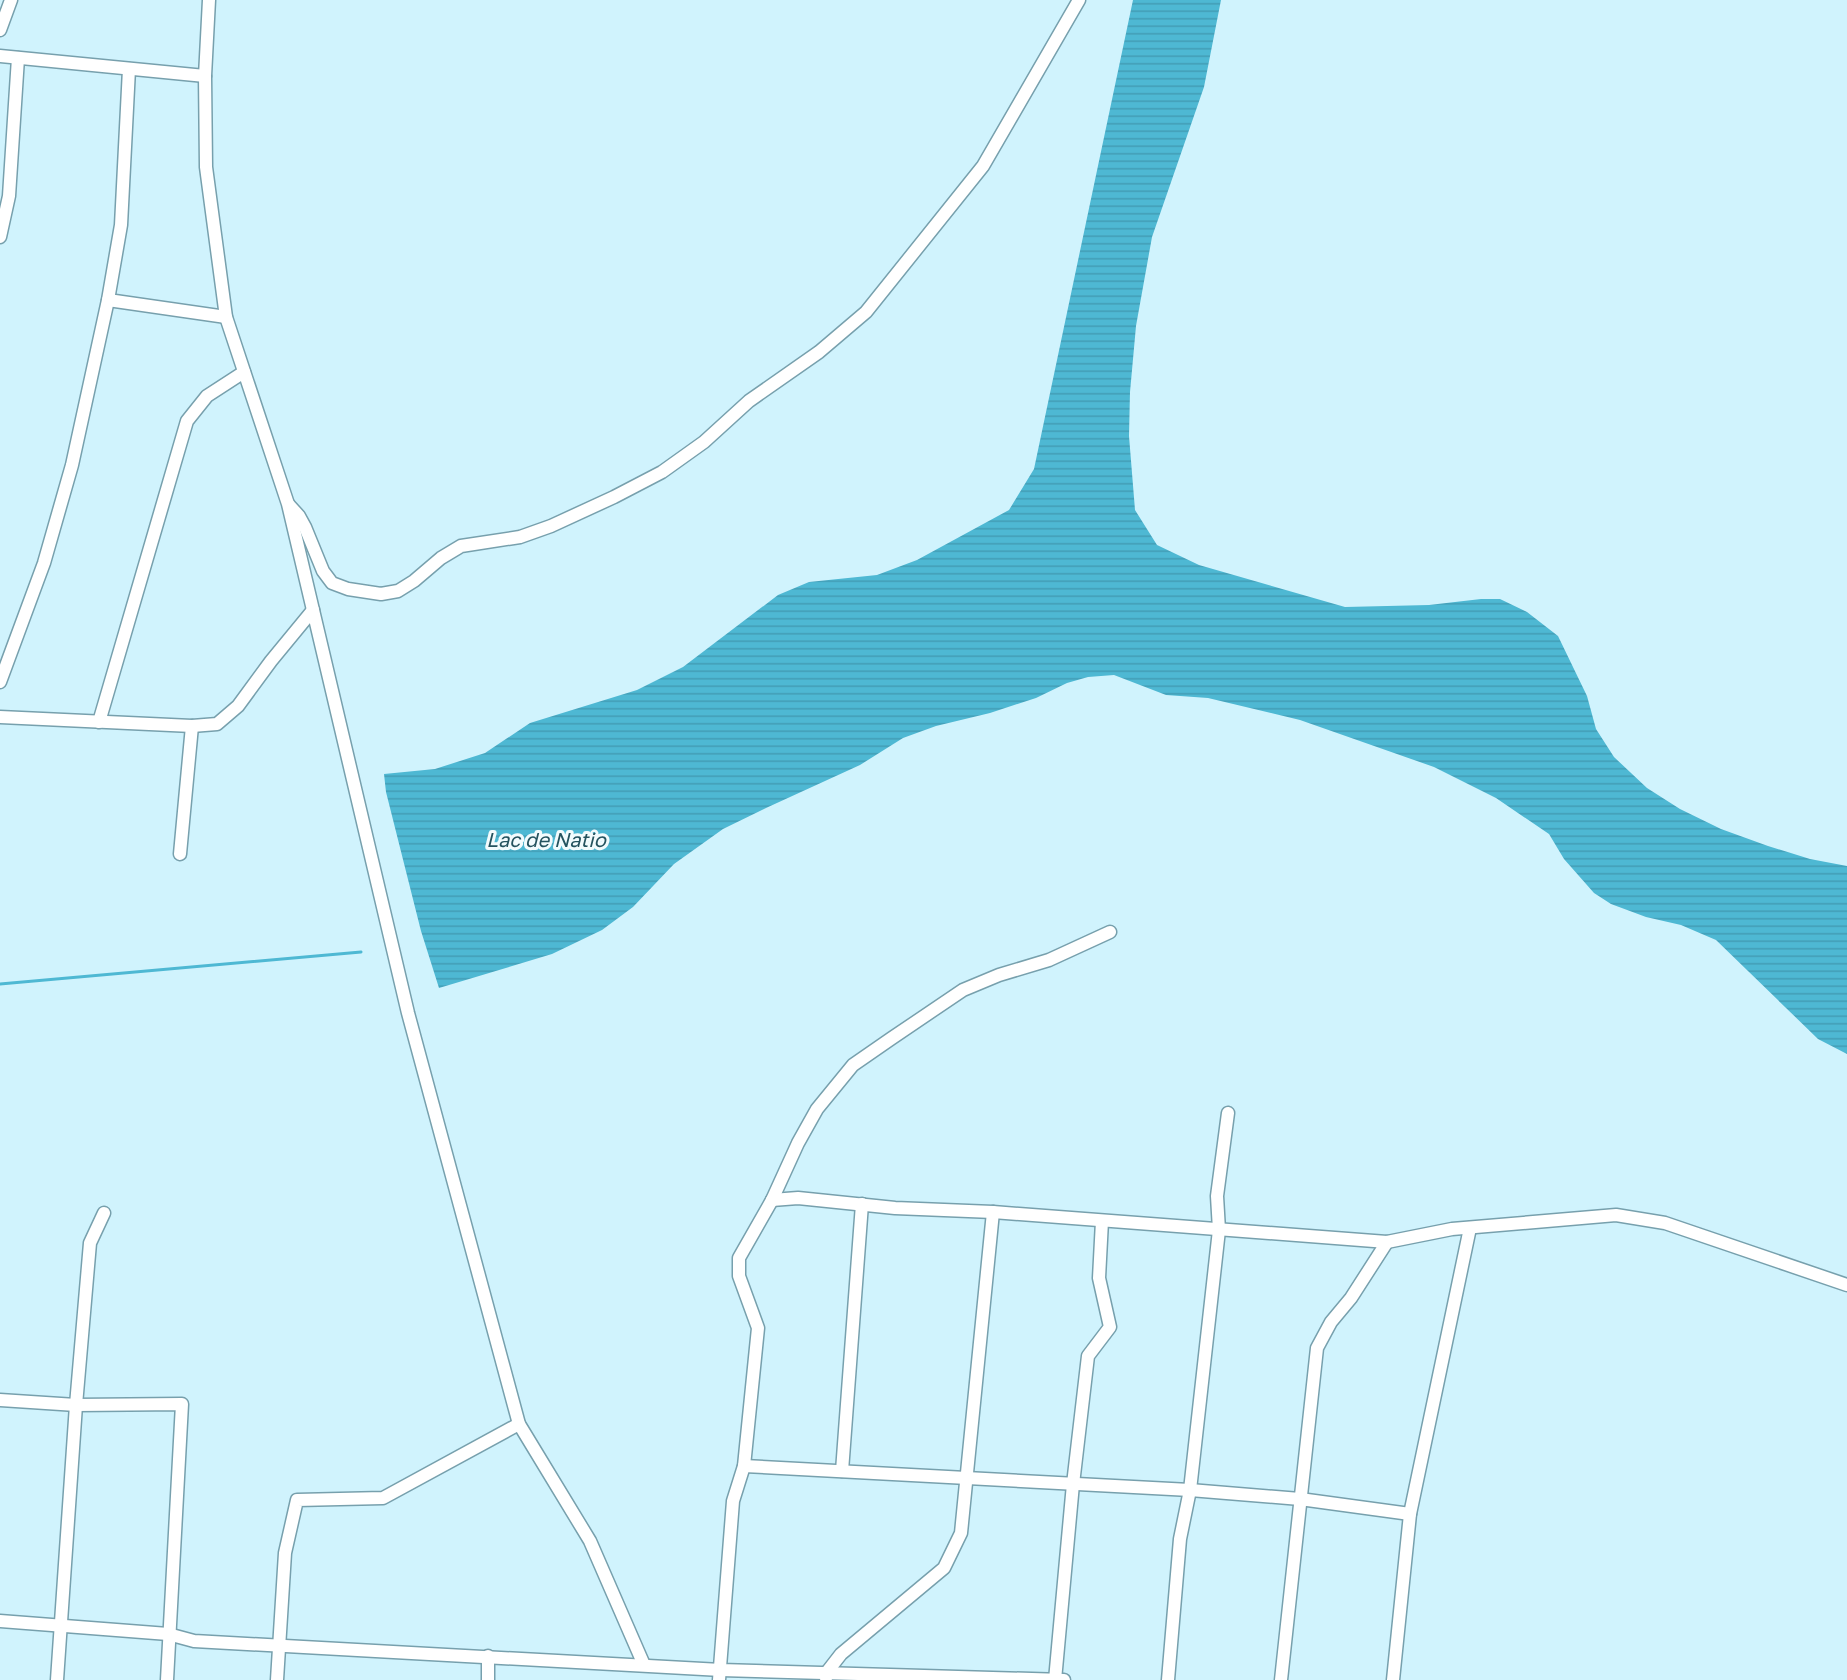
<svg xmlns="http://www.w3.org/2000/svg" width="1847" height="1680" font-family="'Golos Text',sans-serif">
	<style>
		.water { fill: url(#water-rules) }
		.lines { fill: none; stroke-linecap: round; stroke-linejoin: round }
		.stream { stroke: #4eb8d3; stroke-width: 3 }
		.minor-casing { stroke: #77a0ad; stroke-width: 15 }
		.minor { stroke: #fff; stroke-width: 12 }
		.labels { text-anchor: middle; stroke-width: 6; stroke-linejoin: round; paint-order: stroke }
		.water-label { font-size: 20px; font-style: italic; fill: #25535f; stroke: #f2fbfd }
	</style>
	<defs>
		<pattern id="water-rules" width="6" height="5" patternUnits="userSpaceOnUse" patternTransform="scale(1.5)"><rect width="6" height="5" fill="#4eb8d3"/><path d="M0 2.5h6" fill="none" stroke="#439db5"/></pattern>
	</defs>
	<rect width="100%" height="100%" fill="#d0f3fd"/>
	<!-- water -->
	<polygon class="water" points="1133,0 1221,0 1204,87 1152,237 1136,326 1130,392 1129,436 1135,510 1157,545 1199,565 1345,607 1429,605 1481,599 1500,599 1527,612 1558,636 1587,696 1596,729 1614,757 1647,788 1680,809 1721,829 1768,846 1810,859 1847,866 1847,1054 1818,1039 1716,940 1681,925 1646,917 1611,904 1594,893 1564,859 1549,834 1496,798 1434,767 1300,720 1208,698 1166,695 1114,675 1088,677 1067,683 1036,698 990,713 936,726 903,738 860,765 766,808 723,829 674,864 633,907 602,930 552,954 439,988 421,931 386,792 384,774 435,769 485,753 530,723 637,690 683,667 778,595 809,582 877,575 917,560 1009,510 1034,469"/>
	<g class="lines">
		<!-- stream -->
		<polyline class="stream" points="0,984 361,952"/>
		<defs>
			<g id="minor">
				<polyline points="209,0 205,76 206,167 226,317 288,504 408,1013 519,1424 590,1541 644,1665"/>
				<polyline points="0,30 11,0"/>
				<polyline points="0,56 205,76"/>
				<polyline points="0,237 9,196 18,58"/>
				<polyline points="108,300 226,317"/>
				<polyline points="289,505 299,516 305,527 323,571 332,583 348,589 381,594 398,591 414,581 441,558 461,546 520,537 551,526 614,497 662,472 704,442 749,401 819,352 866,312 983,166 1079,0"/>
				<polyline points="0,682 44,563 72,465 108,300 121,225 129,69"/>
				<polyline points="0,717 192,726 217,724 238,706 271,661 313,610"/>
				<polyline points="99,722 187,421 207,396 244,372"/>
				<polyline points="180,854 192,726"/>
				<polyline points="772,1200 798,1198 895,1208 993,1212 1387,1242 1452,1229 1616,1215 1665,1223 1847,1285"/>
				<polyline points="0,1400 76,1405 182,1404 167,1680"/>
				<polyline points="744,1466 1190,1490 1300,1499 1410,1514"/>
				<polyline points="842,1471 862,1204"/>
				<polyline points="0,1621 168,1634 194,1641 721,1670 1064,1680"/>
				<polyline points="488,1656 488,1680"/>
				<polyline points="826,1678 827,1672 841,1654 944,1568 961,1533 993,1212"/>
				<polyline points="57,1680 76,1405 90,1243 104,1213"/>
				<polyline points="277,1680 285,1553 297,1500 383,1498 519,1424"/>
				<polyline points="719,1680 733,1501 744,1466 758,1328 739,1276 739,1258 772,1200 798,1143 817,1109 853,1065 892,1038 963,990 999,975 1049,960 1110,932"/>
				<polyline points="1055,1680 1073,1484 1088,1356 1110,1327 1099,1278 1102,1221"/>
				<polyline points="1168,1680 1180,1539 1190,1490 1219,1230 1217,1196 1228,1113"/>
				<polyline points="1281,1680 1317,1348 1331,1322 1351,1298 1387,1242"/>
				<polyline points="1393,1680 1410,1514 1470,1228"/>
			</g>
		</defs>
		<!-- minor casing -->
		<use href="#minor" class="minor-casing"/>
		<!-- minor -->
		<use href="#minor" class="minor"/>
	</g>
	<g class="labels">
		<!-- water labels -->
		<g class="water-label">
			<text x="546" y="847">Lac de Natio</text>
		</g>
	</g>
</svg>
